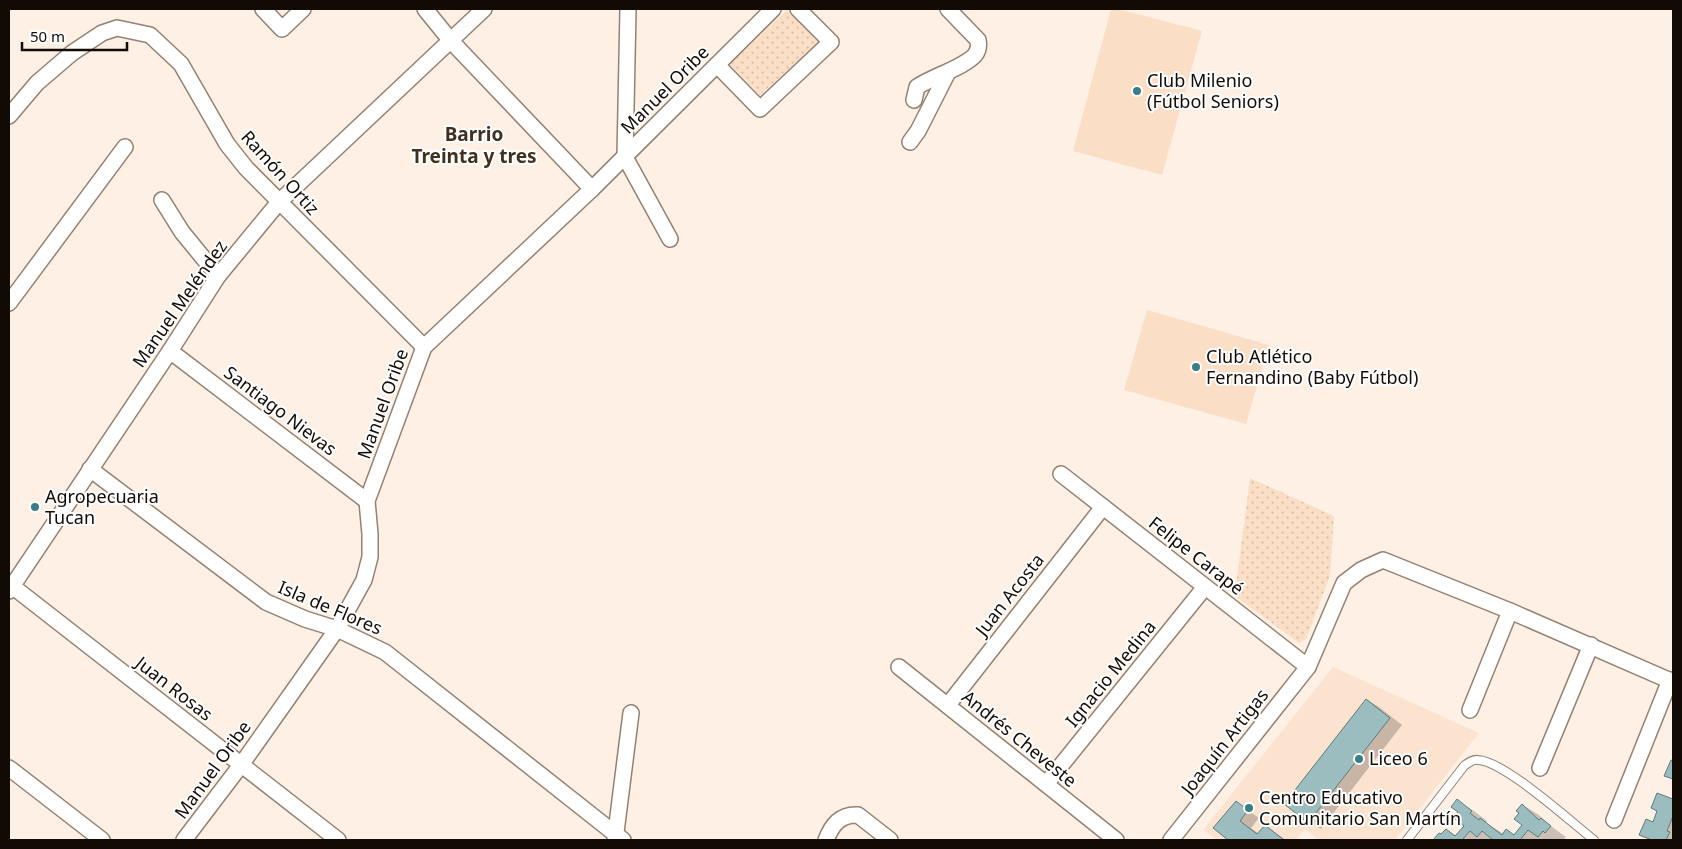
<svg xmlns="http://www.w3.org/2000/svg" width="1682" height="849" font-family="'Noto Sans',sans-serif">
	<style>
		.built { fill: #fbe3cf }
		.green { fill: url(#green-dots) }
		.pitch { fill: #fbdec6 }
		.shadow { fill: #0003 }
		.building { fill: #9cbdbf; stroke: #5c7b7d }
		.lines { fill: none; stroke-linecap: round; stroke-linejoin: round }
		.lane-casing { stroke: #968170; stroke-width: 10 }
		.street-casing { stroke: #968170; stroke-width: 18 }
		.lane { stroke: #fff; stroke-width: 8 }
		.street { stroke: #fff; stroke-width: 15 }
		.poi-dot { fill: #377f84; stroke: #fff; stroke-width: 2 }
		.labels { text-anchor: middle; stroke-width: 4; stroke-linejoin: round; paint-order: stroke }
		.poi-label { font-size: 18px; fill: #120a05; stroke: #fff; text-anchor: start }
		.street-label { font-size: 18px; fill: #120a05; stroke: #fff }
		.neighbourhood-label { font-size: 19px; font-weight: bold; fill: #412f20; stroke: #fff }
	</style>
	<defs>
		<pattern id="green-dots" width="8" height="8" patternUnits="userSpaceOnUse" patternTransform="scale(1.25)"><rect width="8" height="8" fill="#fbdec6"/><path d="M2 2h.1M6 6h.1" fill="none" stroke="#d6bda9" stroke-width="1.8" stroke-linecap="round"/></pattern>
	</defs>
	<rect width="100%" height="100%" fill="#fef0e4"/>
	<!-- built -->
	<polygon class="built" points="1333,667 1479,733 1395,840 1319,840 1305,829 1296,840 1217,840 1203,830"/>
	<!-- green -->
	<g class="green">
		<polygon points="787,10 819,42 760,95 730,65"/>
		<polygon points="1250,478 1334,516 1330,576 1306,639 1299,643 1239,599 1235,593"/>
	</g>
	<!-- pitch -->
	<g class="pitch">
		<polygon points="1111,9 1118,9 1202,31 1162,175 1073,151"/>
		<polygon points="1147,310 1269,345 1246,424 1124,390"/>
	</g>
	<!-- shadow -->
	<g class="shadow">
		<polygon points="1367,700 1379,707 1402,725 1321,829 1309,822"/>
		<polygon points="1658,794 1673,801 1673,840 1651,840 1641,834 1654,824 1659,812"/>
		<polygon points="1457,801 1474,811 1487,821 1486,823 1504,834 1507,831 1515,835 1523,825 1521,813 1523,805 1539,815 1548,824 1566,837 1563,840 1435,840 1446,830 1457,836 1465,826"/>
		<polygon points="1236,802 1259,818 1251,828 1259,834 1265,826 1286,840 1230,840 1215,828"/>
	</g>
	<!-- building -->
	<g class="building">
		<polygon points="1366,699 1390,718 1308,823 1284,804"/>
		<polygon points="1671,760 1673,761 1673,779 1664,776"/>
		<polygon points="1657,793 1673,799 1673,816 1667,831 1670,832 1666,840 1652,840 1639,835 1646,819 1653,822 1657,811 1651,808"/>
		<polygon points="1457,799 1472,811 1470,813 1479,820 1480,818 1502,835 1506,829 1514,835 1522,825 1514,819 1519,813 1516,811 1522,804 1539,820 1541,818 1551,826 1545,833 1543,831 1538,837 1528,830 1520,840 1493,840 1482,831 1477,837 1470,831 1462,840 1433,840 1439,833 1441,834 1446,829 1455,836 1464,826 1454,818 1458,812 1451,807"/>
		<polygon points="1236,801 1248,810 1240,821 1257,834 1265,825 1284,840 1228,840 1213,828"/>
	</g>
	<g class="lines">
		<defs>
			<path id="lane" d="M1407,840l57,-74c4,-3 9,-7 14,-6 26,1 92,61 116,80"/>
			<g id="street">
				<polyline points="263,9 282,29 303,9"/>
				<polyline points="425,9 451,41 592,189"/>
				<polyline points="628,9 625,157 670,239"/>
				<polyline points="717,65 760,109 831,42 798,9"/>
				<path d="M914,100l3,-13c16,-11 46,-19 58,-32 4,-5 4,-10 3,-15l-30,-31"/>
				<polyline points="9,116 37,83 72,53 102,33 117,28 150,35 181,64 227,144 246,168 424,347"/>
				<polyline points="910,142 918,131 948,72"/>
				<polyline points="162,200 182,232 218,276"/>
				<polyline points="9,303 125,147"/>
				<polyline points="170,351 367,501"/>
				<polyline points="90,469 266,602 305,619 337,629 385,652 623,840"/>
				<polyline points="1061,474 1308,667"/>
				<polyline points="12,586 338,840"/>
				<polyline points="9,591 170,351 218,276 279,202 484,9"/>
				<polyline points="899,667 1116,840"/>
				<polyline points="948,705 1103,507"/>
				<polyline points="1470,710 1510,611"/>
				<polyline points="9,768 102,840"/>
				<polyline points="1540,768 1591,645"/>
				<polyline points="1046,784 1205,587"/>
				<polyline points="1614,820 1670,680"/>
				<polyline points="184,840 241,765 337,629 364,580 370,557 370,534 367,501 424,347 592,189 773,9"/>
				<polyline points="615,840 631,713"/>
				<path d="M826,840c6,-15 14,-26 32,-25l32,25"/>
				<polyline points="1171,840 1308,667 1344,583 1361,570 1383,560 1510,611 1673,682"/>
			</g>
		</defs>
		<!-- lane casing -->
		<use href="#lane" class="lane-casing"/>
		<!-- street casing -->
		<use href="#street" class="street-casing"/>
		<!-- lane -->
		<use href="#lane" class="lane"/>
		<!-- street -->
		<use href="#street" class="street"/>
	</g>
	<!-- markers -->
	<g class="poi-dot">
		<circle cx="1137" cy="91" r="5"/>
		<circle cx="1196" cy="367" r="5"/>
		<circle cx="35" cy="507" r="5"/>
		<circle cx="1359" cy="759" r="5"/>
		<circle cx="1249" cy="808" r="5"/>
	</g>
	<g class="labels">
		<!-- poi labels -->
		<g class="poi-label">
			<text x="1147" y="87">Club Milenio<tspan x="1147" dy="21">(Fútbol Seniors)</tspan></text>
			<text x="1206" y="363">Club Atlético<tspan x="1206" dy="21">Fernandino (Baby Fútbol)</tspan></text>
			<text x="45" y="503">Agropecuaria<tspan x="45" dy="21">Tucan</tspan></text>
			<text x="1369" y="765">Liceo 6</text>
			<text x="1259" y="804">Centro Educativo<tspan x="1259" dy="21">Comunitario San Martín</tspan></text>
		</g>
		<!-- street labels -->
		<g class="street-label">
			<text transform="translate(665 90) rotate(-45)" y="6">Manuel Oribe</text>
			<text transform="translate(280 173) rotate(48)" y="6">Ramón Ortiz</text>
			<text transform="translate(180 304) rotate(-55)" y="6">Manuel Meléndez</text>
			<text transform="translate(383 404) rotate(-70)" y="6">Manuel Oribe</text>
			<text transform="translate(280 411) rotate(37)" y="6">Santiago Nievas</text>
			<text transform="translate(1196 556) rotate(38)" y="6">Felipe Carapé</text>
			<text transform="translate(1010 595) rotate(-52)" y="6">Juan Acosta</text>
			<text transform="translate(330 608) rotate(23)" y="6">Isla de Flores</text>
			<text transform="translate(1111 674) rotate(-51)" y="6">Ignacio Medina</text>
			<text transform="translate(174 689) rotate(38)" y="6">Juan Rosas</text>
			<text transform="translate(1019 739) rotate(39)" y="6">Andrés Cheveste</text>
			<text transform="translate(1225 742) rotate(-52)" y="6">Joaquín Artigas</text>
			<text transform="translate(213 770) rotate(-54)" y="6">Manuel Oribe</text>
		</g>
		<!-- neighbourhood labels -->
		<g class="neighbourhood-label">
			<text x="474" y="141">Barrio<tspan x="474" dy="22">Treinta y tres</tspan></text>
		</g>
	</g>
	<!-- border -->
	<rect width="1682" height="849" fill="none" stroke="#120a05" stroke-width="20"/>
	<!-- scale -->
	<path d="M22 42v8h105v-8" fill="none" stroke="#120a05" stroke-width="2.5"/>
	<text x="30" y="42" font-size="15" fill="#120a05" stroke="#ffffff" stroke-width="4" paint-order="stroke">50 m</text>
</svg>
